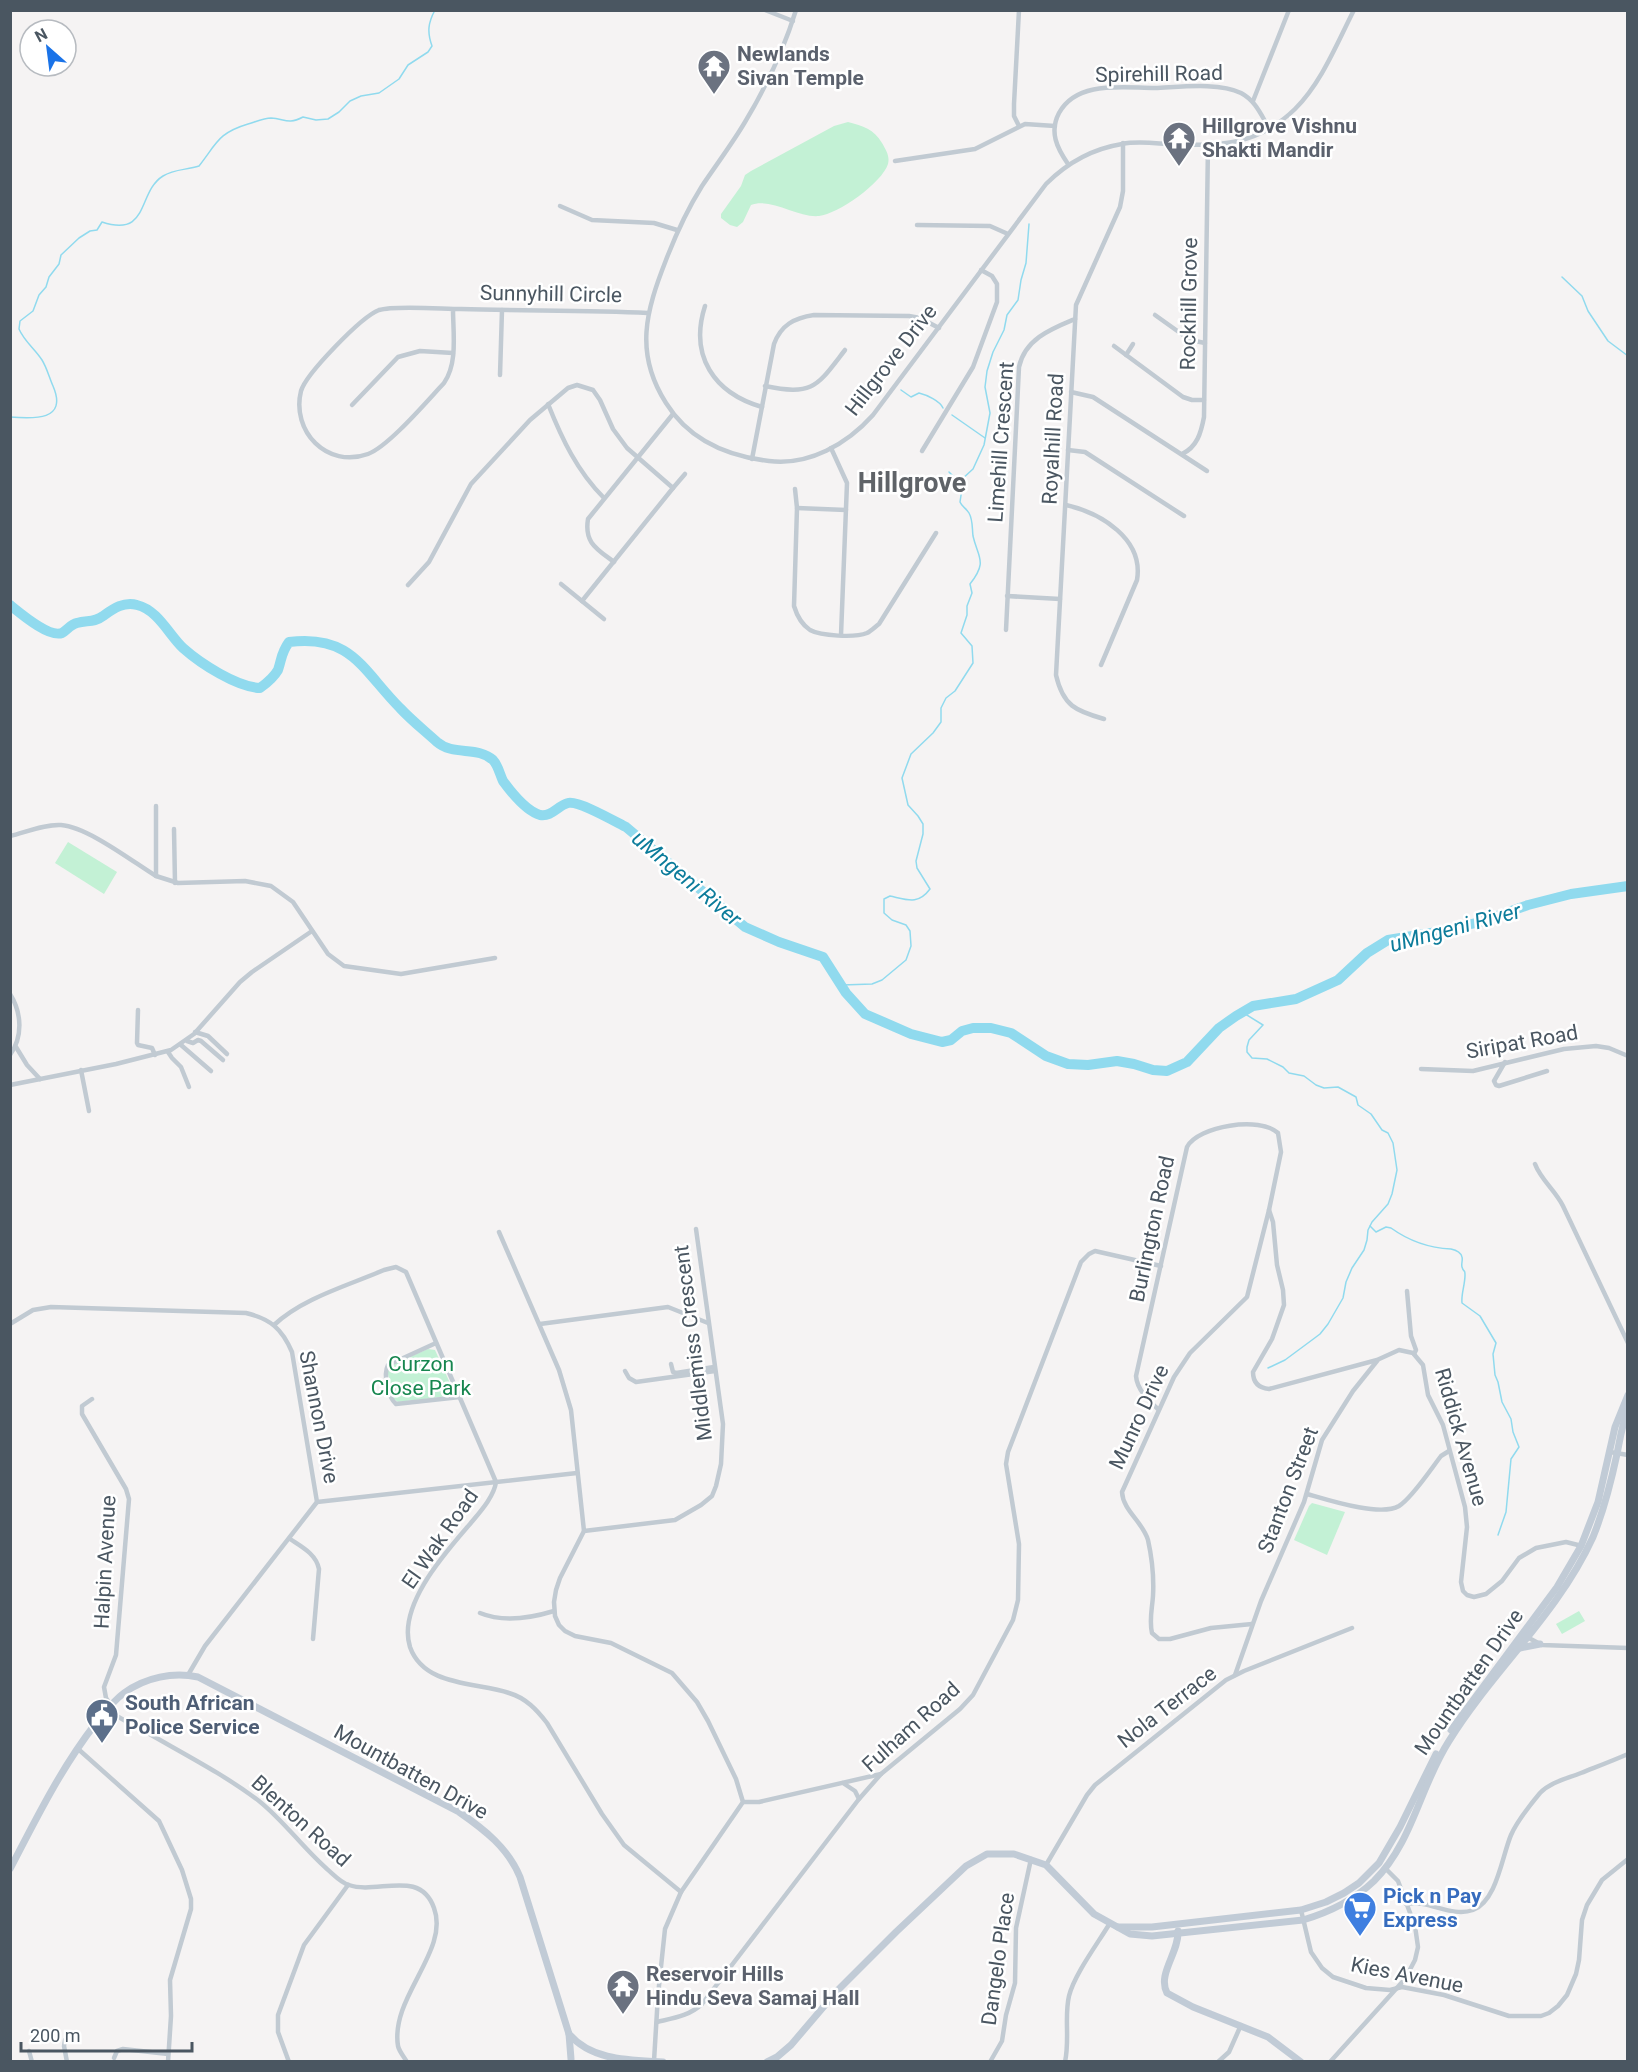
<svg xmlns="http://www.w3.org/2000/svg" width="1638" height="2072" font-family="Roboto,sans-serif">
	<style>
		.green { fill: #c3f1d5 }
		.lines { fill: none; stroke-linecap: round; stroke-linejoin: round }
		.stream { stroke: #90daee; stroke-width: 1.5 }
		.river { stroke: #90daee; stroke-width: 10 }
		.street { stroke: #c1cad2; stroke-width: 4.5 }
		.secondary { stroke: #c1cbd6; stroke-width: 7 }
		.labels { text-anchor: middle; stroke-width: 5; stroke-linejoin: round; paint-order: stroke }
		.worship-label { font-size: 21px; font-weight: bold; fill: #5b616d; stroke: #fff; text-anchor: start }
		.street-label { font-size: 21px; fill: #4a5661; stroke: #fff }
		.park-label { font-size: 21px; fill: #17864f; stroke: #fff }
		.service-label { font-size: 21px; font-weight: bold; fill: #4e5e75; stroke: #fff; text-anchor: start }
		.shop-label { font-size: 21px; font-weight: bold; fill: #366cbe; stroke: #fff; text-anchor: start }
		.water-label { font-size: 22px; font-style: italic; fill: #0c7c9b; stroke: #fff }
		.district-label { font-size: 27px; font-weight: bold; fill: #5f6368; stroke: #fff }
	</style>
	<rect width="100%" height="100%" fill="#f5f3f3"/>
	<!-- green -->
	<g class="green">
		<path d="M848,122c15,4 26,7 34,21 4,7 8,13 6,21 -6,19 -50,50 -69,52 -21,2 -49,-19 -68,-11l-8,17 -6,5 -7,-2 -9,-7v-4l20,-28 4,-11 6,-4 83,-45z"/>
		<polygon points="68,842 117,872 104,894 55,863"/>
		<polygon points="428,1349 435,1350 454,1392 449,1396 398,1402 394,1399 387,1370 391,1365"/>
		<polygon points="1312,1503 1345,1512 1327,1555 1294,1540 1309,1506"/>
		<polygon points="1579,1611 1585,1621 1562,1634 1556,1624"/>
	</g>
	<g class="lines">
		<!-- stream -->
		<g class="stream">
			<polyline points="1562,277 1582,296 1588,311 1608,341 1628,356"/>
			<path d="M901,390l10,7 8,-4c8,2 21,8 24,15"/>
			<polyline points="952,415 985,438"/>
			<path d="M10,417c24,2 58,4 43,-31 -4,-9 -6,-18 -11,-26 -7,-11 -18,-19 -23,-31l1,-8 13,-10 6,-16 7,-8 3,-10 10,-13 2,-9 18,-17 11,-7 7,-1 5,-8c48,16 35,-30 61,-46 11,-7 24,-6 36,-10 18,-23 19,-33 49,-42 7,-2 16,-6 23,-6 14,1 17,7 32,-1l13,3 12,-1 11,-7 11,-11 11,-5 18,-3 20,-14 9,-14 20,-13 4,-6c-5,-14 -4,-23 3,-36"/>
			<polyline points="949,472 955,478 961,479"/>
			<path d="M842,985l30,-1 10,-4 24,-20 5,-14 -1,-15 -4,-6 -14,-5 -8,-7v-14l6,-3c18,4 28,9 40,-7l-13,-21 -1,-7 7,-27v-10l-5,-8 -10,-11 -6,-27 9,-24 22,-21 8,-11v-14l5,-10 9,-7 18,-28 -1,-17 -11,-13 6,-18v-9l5,-13 -2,-9c18,-23 8,-26 3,-48 -1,-8 0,-16 -4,-23 -3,-5 -7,-6 -9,-11l3,-20 -2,-2 12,-11 11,-24 6,-32 -5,-26 2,-16 6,-19 11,-22 3,-15 11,-15 3,-20 5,-17 3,-39"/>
			<polyline points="1242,1012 1263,1025 1249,1040 1247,1047 1247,1052 1252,1058 1267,1059 1283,1067 1289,1073 1304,1076 1316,1085 1324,1088 1338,1087 1356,1097 1358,1105 1371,1114 1382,1130 1388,1133 1393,1143 1397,1170 1392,1194 1388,1204 1372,1222 1368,1230 1367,1240 1364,1250 1352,1268 1346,1282 1343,1298 1328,1324 1320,1334 1312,1340 1285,1360 1268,1368"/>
			<path d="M1370,1226l6,6 10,-5 5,1c18,13 39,20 60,21 5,1 10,4 11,8 1,3 -1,7 0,10 2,7 3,1 3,8 0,10 -4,19 -3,28l18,13 16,27 -3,11 2,21 3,7 4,20 9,17 2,13 6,15 -8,12 -5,53 -8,23"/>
		</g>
		<!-- river -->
		<path class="river" d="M10,605c10,8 39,33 52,28 5,-3 9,-9 15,-10 10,-3 17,0 26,-7 10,-7 21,-15 34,-11 21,5 32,30 46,43 18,16 54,39 77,40 7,-5 14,-11 18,-18 4,-12 3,-17 11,-28 63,-8 74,29 111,66 11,12 25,23 37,34 16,14 41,4 56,18 5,5 7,15 10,21 8,11 23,30 37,34 12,2 17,-9 28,-12 10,-3 48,19 58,24l119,100 34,15 44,15 23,36 19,21 46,20 31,8 9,-2 11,-9 11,-3h18l20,5 35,23 22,8 20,1 29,-4 17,3 19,6 14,1 20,-9 32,-34 17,-12 17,-10 43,-7 42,-19 29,-27 21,-13 49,-8 43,-10 48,-17 43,-11 57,-8"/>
		<!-- street -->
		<g class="street">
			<polyline points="765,10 793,21"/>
			<path d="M796,10c-12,39 -30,77 -51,112 -13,22 -29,43 -43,64 -15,24 -26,48 -36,74 -20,51 -32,93 0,143 23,37 60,53 103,58 40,5 78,-17 104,-46l173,-231c21,-21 45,-35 76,-40 15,-3 30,-1 45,0 51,2 89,3 128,-35 27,-27 42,-66 59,-99"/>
			<polyline points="1253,101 1289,10"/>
			<polyline points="1019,126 1014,116 1014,104 1019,10"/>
			<polyline points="895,161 975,149 1025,124 1055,126"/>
			<path d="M1068,164c-11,-16 -19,-32 -9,-51 18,-33 64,-25 96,-25 25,-1 64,-6 86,5 15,8 20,22 28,35"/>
			<polyline points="560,206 592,220 654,223 677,230"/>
			<polyline points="917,225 990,226 1008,234"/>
			<path d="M705,306c-16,50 9,87 57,101"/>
			<path d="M453,309c0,24 5,54 -9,74 -17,18 -55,63 -76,71 -41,15 -77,-23 -67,-63 5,-17 60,-74 78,-81 15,-5 64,-1 82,-1 62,2 124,1 187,4"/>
			<polyline points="1155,315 1190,340 1205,343"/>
			<polyline points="1114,346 1183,397 1192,400 1204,400"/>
			<polyline points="1126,355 1133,344"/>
			<polyline points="500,375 502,310"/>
			<path d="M765,386c49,10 52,0 80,-36"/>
			<polyline points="1071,392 1093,397 1207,471"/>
			<path d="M548,404c14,35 29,67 56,94"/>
			<polyline points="352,405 398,357 420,351 453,353"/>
			<polyline points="831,448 847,483 841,635"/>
			<polyline points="1068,450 1085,452 1184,516"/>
			<polyline points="922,451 973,367 997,302 997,284 992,276 981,270"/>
			<path d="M1182,454c15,-7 19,-21 22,-37l4,-272"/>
			<path d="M752,459l22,-115c7,-19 20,-26 40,-29l95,1 11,2 19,10"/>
			<polyline points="673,488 685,474"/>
			<path d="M795,489l2,19 -3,98c3,10 7,18 16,24 11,6 45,8 57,3 4,-2 8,-6 12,-9l57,-91"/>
			<path d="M1066,505c35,8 78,34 71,75l-36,85"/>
			<polyline points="797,508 846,510"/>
			<path d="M614,562c-17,-13 -30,-19 -26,-43l85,-105"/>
			<polyline points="561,584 604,619"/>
			<polyline points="408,585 429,562 471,484 530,420 568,388 577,385 593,390 600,400 613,429 627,448 673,488 582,601"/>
			<polyline points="1007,596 1060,599"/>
			<path d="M1006,630l13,-263c6,-28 32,-38 56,-48"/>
			<path d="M1104,719c-28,-8 -41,-13 -48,-44l20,-370 44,-98 3,-16v-48"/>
			<polyline points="174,829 175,883"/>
			<path d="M10,836c16,-4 35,-12 51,-11 27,2 72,37 95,51l22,7 67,-2 26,5 22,16 35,52 16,12 57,8 94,-16"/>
			<polyline points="156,876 156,806"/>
			<path d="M10,994c12,19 13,43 0,61"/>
			<polyline points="138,1010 137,1043 138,1045 152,1048 155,1055"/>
			<polyline points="195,1032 208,1036 227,1054"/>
			<polyline points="187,1041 193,1043 198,1040 201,1041 223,1060"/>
			<polyline points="181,1045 211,1071"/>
			<polyline points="16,1047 27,1065 40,1079"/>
			<polyline points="168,1052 172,1058 181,1067 189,1087"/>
			<polyline points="1505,1062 1494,1081 1496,1085 1499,1086 1547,1071"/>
			<polyline points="1421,1069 1473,1071 1564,1049 1596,1046 1609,1048 1628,1056"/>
			<polyline points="81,1070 89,1111"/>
			<polyline points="10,1085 116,1064 171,1050 194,1034 240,982 252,972 312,931"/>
			<path d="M1535,1164c6,16 20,26 28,42l65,137"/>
			<path d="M1269,1210l4,12 4,43 6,25 1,15 -12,34 -19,33c0,11 6,16 16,17l108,-29 22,-10 14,3 10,12 5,30 15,30 22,82 2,20 -6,55 2,9 4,4 7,2 12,-3 16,-13 17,-23 17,-10 30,-6 16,4"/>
			<polyline points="499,1232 559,1370 571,1410 584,1531 560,1578 556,1590 554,1602 555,1616 559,1625 565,1631 575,1636 611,1643 672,1673 697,1702 708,1721 736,1779 743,1802 681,1892 665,1929 658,1995 654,2061"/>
			<polyline points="1407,1291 1411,1336 1416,1350 1414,1354"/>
			<path d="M10,1324l23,-14 18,-3 195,6c25,6 36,16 46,39l25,150 -112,144 -17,29"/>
			<polyline points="540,1324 668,1307 708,1323"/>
			<path d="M274,1325c29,-27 73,-39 110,-55l12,-3 10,5 90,210c-2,15 -17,31 -26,42 -25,29 -73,82 -60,123 14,40 67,35 99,46 17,5 28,17 38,30l55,91 22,31 57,47"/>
			<path d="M436,1343l-48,22c-5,10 0,32 8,39l64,-7"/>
			<polyline points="671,1364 673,1372 676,1373 714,1367"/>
			<polyline points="625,1371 629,1378 636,1382 715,1371"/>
			<polyline points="92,1399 82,1406 82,1414 126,1489 129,1499 116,1655 104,1687 106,1698 111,1705"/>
			<path d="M1159,1410c-10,-9 -22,-20 -23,-34l51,-229c11,-21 73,-31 91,-14l3,19 -12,58 -22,87 -57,56 -16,24 -52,115c1,19 21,30 26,48 4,18 6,38 5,56 -1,14 -4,24 -1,37l7,6h11l41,-11 41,-4"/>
			<polyline points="1610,1452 1628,1455"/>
			<path d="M1307,1494c21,6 73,23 92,12 13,-8 32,-37 42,-50l8,-5"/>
			<polyline points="317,1502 577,1473"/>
			<polyline points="584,1531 675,1520 701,1505 712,1496 716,1486 721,1464 723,1424 696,1229"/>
			<path d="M290,1539c12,8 26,15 29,30l-6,70"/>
			<path d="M480,1613c24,10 51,5 74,-2"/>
			<polyline points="1527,1637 1542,1645 1628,1648"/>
			<polyline points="1235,1675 1261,1601 1304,1502 1322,1440 1353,1391 1377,1361"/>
			<path d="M107,1709c12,10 27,16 39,23 38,22 79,43 113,69 25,20 44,47 68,68 6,5 14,14 22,16 28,10 71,-17 85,23 16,43 -44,89 -36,138 1,5 6,11 9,16"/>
			<polyline points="77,1748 159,1821 182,1870 191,1899 191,1909 170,1980 171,2016 168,2062"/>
			<polyline points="843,1783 855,1791 859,1799"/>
			<polyline points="743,1802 759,1802 881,1774"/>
			<polyline points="1046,1865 1087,1795 1095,1785 1226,1680 1244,1671 1352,1628"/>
			<path d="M1406,1904c22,-5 45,14 67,6 24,-9 29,-54 38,-75 6,-14 19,-30 29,-42 11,-11 26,-14 41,-20 15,-6 31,-12 47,-19"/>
			<polyline points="1301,1910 1311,1952 1322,1968 1333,1977 1366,1988 1390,1990 1402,1987 1444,1995 1509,2016 1541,2016 1549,2013 1558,2006 1567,1995 1576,1974 1579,1960 1582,1920 1587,1905 1602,1880 1628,1859"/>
			<path d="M657,2022c17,-4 32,-6 45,-18l157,-205 22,-25 79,-65 13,-14 40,-75 5,-20 1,-56 -13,-80 2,-12 73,-190 8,-8 6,-3 66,15"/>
			<polyline points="65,2040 64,2046 67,2062"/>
			<polyline points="29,2051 32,2062"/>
			<polyline points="114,2058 117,2051 123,2049 168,2054"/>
			<polyline points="289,2062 278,2032 278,2015 304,1945 348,1885"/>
			<polyline points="990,2062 1002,2041 1006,2015 1015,1983 1016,1928 1031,1859"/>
			<path d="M1065,2062c5,-23 -1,-45 4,-66 5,-21 29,-53 41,-73"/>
			<polyline points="1218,2062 1229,2052 1241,2025"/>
			<polyline points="1330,2062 1405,1979 1415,1960 1418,1947 1415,1926 1398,1881 1385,1868"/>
		</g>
		<!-- secondary -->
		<g class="secondary">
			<polyline points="1520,1648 1540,1644"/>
			<polyline points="1451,1730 1557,1587 1581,1546 1598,1502 1615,1427 1628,1395"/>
			<path d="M10,1869c26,-50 51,-101 86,-146 9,-11 17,-22 28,-30 22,-16 49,-21 74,-16l261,135c26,18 49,36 61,65l49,157c23,27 61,26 94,28"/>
			<polyline points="1118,1927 1152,1927 1301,1910 1326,1902 1344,1893 1359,1883 1379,1863 1400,1827 1436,1754"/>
			<path d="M1178,1931c1,22 -21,43 -11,62l26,14 75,30 33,25"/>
			<polyline points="569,2034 571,2059"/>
			<path d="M767,2062l10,-5 14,-12 46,-54 59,-59 70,-66 21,-12h27l32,11 48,49 36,20 22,2 151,-16c27,-8 51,-20 71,-39 39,-39 46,-95 75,-140 44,-71 109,-127 144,-204 11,-27 18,-55 24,-83 3,-15 5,-30 11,-44"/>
		</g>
	</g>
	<!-- icons -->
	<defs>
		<symbol id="temple-pin" viewBox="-11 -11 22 30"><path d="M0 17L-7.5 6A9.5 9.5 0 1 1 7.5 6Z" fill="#6b7280" stroke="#fff"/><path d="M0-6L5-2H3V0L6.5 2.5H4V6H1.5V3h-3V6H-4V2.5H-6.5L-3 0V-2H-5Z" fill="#fff"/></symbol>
		<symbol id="civic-pin" viewBox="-11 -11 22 30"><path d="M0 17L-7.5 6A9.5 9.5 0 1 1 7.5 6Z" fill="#5c6f8a" stroke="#fff"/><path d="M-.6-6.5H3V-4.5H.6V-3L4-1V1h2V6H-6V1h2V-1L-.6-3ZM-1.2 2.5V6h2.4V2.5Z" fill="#fff"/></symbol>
		<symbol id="supermarket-pin" viewBox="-11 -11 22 30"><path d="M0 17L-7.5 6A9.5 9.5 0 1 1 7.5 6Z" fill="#3f7fe0" stroke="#fff"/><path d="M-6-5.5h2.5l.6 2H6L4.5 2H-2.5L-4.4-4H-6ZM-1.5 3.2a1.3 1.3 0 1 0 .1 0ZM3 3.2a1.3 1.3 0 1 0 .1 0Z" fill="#fff"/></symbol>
	</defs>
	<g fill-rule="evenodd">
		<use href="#temple-pin" x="695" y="47" width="38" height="52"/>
		<use href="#temple-pin" x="1160" y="119" width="38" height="52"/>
		<use href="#civic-pin" x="83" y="1696" width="38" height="52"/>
		<use href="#supermarket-pin" x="1341" y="1889" width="38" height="52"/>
		<use href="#temple-pin" x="604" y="1967" width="38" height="52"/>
	</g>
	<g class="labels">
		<!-- worship labels -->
		<g class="worship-label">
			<text x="737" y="61">Newlands<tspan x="737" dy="24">Sivan Temple</tspan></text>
			<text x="1202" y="133">Hillgrove Vishnu<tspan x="1202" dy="24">Shakti Mandir</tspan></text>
			<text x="646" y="1981">Reservoir Hills<tspan x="646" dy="24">Hindu Seva Samaj Hall</tspan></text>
		</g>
		<!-- street labels -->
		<g class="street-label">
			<text transform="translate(1159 74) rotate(-1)" y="7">Spirehill Road</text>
			<text transform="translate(551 294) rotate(1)" y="7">Sunnyhill Circle</text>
			<text transform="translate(1189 304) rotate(-89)" y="7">Rockhill Grove</text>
			<text transform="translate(891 360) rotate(-52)" y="7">Hillgrove Drive</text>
			<text transform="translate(1053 439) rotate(-87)" y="7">Royalhill Road</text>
			<text transform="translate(1001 442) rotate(-86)" y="7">Limehill Crescent</text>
			<text transform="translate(1522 1042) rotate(-10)" y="7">Siripat Road</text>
			<text transform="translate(1152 1229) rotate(-78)" y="7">Burlington Road</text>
			<text transform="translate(693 1343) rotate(-97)" y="7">Middlemiss Crescent</text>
			<text transform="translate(319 1417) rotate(79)" y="7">Shannon Drive</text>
			<text transform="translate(1139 1417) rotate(-65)" y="7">Munro Drive</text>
			<text transform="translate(1461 1437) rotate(74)" y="7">Riddick Avenue</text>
			<text transform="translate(1288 1490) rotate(-69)" y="7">Stanton Street</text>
			<text transform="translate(440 1539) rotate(-55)" y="7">El Wak Road</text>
			<text transform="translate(105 1562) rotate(-87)" y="7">Halpin Avenue</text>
			<text transform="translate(1469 1682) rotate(-55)" y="7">Mountbatten Drive</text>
			<text transform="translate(1167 1707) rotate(-38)" y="7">Nola Terrace</text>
			<text transform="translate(911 1727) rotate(-42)" y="7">Fulham Road</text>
			<text transform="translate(411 1772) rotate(29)" y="7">Mountbatten Drive</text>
			<text transform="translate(301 1821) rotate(42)" y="7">Blenton Road</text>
			<text transform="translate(998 1959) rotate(-82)" y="7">Dangelo Place</text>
			<text transform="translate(1407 1975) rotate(11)" y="7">Kies Avenue</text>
		</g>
		<!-- park labels -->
		<g class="park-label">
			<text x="421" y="1371">Curzon<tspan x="421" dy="24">Close Park</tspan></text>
		</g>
		<!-- service labels -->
		<g class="service-label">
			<text x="125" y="1710">South African<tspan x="125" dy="24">Police Service</tspan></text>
		</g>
		<!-- shop labels -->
		<g class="shop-label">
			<text x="1383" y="1903">Pick n Pay<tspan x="1383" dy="24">Express</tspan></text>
		</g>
		<!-- water labels -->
		<g class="water-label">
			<text transform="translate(687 878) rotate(40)" y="8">uMngeni River</text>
			<text transform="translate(1455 927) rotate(-15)" y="8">uMngeni River</text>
		</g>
		<!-- district labels -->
		<g class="district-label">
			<text x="912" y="492">Hillgrove</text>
		</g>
	</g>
	<!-- border -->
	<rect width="1638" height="2072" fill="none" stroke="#4a5661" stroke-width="24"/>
	<!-- north arrow -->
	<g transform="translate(48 48) rotate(332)"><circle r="28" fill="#ffffff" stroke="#b7bbc0" stroke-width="1.5"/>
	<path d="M0-4.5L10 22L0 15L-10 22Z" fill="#1a73e8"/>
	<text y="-9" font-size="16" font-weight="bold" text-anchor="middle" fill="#4a5661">N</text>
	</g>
	<!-- scale -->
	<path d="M21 2042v9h171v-9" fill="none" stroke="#4a5661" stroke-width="3"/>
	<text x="30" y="2042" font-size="18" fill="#4a5661" stroke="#ffffff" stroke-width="4.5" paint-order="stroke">200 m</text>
</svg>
